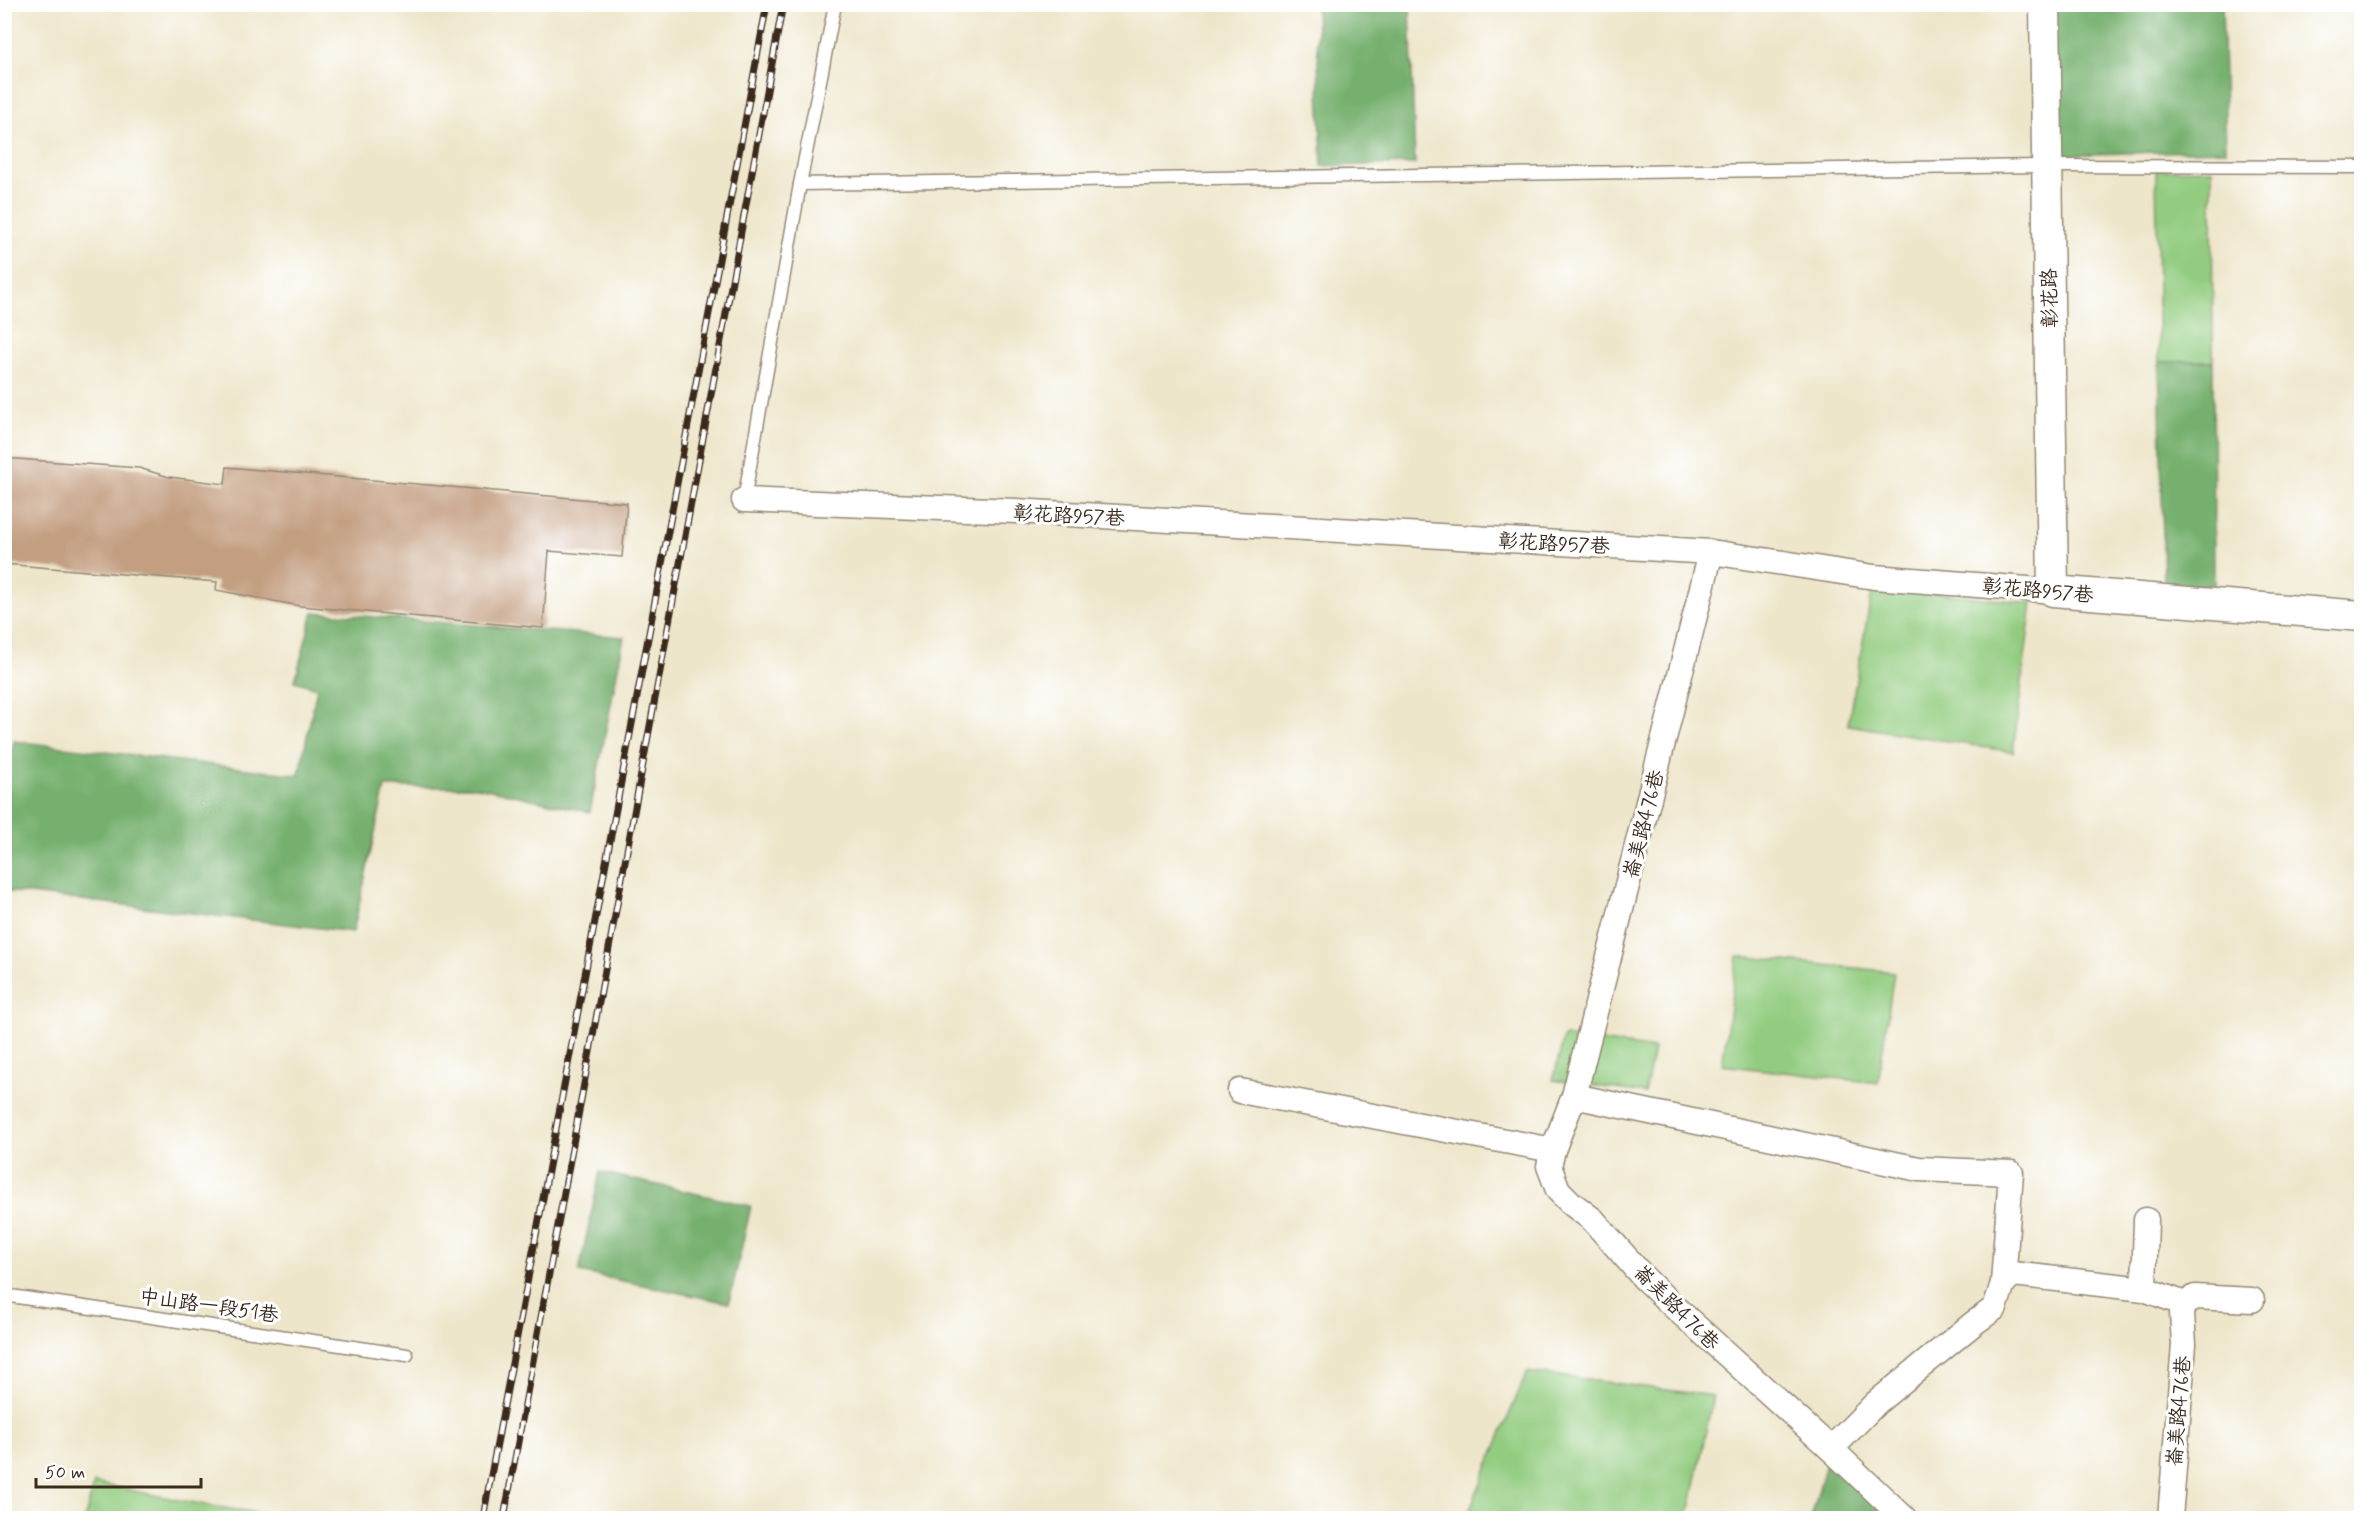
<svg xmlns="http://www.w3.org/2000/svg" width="2366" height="1523" font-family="Mynerve,'LXGW WenKai TC',sans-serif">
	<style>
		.green { fill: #93cc80; stroke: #677b4f; stroke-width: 1.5 }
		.forest { fill: #76b06e; stroke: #586d46; stroke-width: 1.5 }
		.building { fill: #c39e80 }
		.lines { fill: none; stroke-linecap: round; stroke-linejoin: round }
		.service-casing { stroke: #948874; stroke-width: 15 }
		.minor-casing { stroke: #948874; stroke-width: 27 }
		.tertiary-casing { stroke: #948874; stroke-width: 33 }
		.service { stroke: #fff; stroke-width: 12 }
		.minor { stroke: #fff; stroke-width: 24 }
		.tertiary { stroke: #fff; stroke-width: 30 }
		.rail-casing { stroke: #3b2a1e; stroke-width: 7 }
		.rail { stroke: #fff; stroke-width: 4.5; stroke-dasharray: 14; stroke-linecap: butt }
		.labels { text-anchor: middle; stroke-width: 6; stroke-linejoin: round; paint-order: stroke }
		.street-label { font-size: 20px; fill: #3b2a1e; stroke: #fff }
	</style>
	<rect width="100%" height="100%" fill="#fff"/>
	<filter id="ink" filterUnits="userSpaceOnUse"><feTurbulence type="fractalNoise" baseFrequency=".0167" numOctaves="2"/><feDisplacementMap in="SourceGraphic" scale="12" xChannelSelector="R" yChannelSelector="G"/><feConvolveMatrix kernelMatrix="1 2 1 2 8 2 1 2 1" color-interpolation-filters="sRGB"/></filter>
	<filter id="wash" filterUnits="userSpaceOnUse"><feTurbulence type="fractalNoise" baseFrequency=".008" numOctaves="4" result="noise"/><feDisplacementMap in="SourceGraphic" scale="24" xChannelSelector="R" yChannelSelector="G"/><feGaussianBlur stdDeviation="1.35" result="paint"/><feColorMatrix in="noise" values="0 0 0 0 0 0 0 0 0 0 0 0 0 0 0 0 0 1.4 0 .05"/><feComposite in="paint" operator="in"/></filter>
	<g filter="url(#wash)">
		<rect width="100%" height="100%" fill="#eee6cb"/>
		<!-- green -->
		<g class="green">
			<polygon points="2212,169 2213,361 2159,362 2156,170"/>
			<polygon points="1873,586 2032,603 2013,752 1848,725"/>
			<polygon points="1737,956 1894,972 1878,1083 1722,1065"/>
			<polygon points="1564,1036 1654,1049 1645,1093 1553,1080"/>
			<polygon points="1527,1372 1713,1396 1691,1505 1684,1518 1466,1518"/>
			<polygon points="94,1483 210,1506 294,1518 215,1518 195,1515 194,1518 85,1518"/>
		</g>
		<!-- forest -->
		<g class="forest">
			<polygon points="1316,5 1410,5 1415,164 1322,166"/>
			<polygon points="2050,5 2222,5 2226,150 2063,155 2052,145"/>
			<polygon points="2213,361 2214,585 2164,587 2159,362"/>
			<polygon points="313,612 624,637 590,812 477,787 385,787 353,932 5,891 5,776 14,741 299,775 317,688 295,681"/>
			<polygon points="600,1172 751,1206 729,1303 579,1272"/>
			<polygon points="1826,1463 1890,1518 1811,1518"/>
		</g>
		<g id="blocks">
			<!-- building -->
			<polygon class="building" points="4,458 139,468 169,477 225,484 227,467 627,503 622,557 549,551 543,628 300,606 216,590 217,582 4,564"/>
		</g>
	</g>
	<g filter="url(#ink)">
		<use href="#blocks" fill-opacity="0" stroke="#948874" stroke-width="1.5"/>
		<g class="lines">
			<defs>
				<g id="service">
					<polyline points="800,184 2047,166 2362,167"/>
					<polyline points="744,500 800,184 835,4"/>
					<polyline points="4,1295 407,1355"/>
				</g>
				<g id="minor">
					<polyline points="744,500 1016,511 1711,552 1874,577 2053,591"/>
					<polyline points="1711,552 1574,1096 1553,1150 1549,1166 1558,1190 1571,1203 1593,1220 1644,1278 1670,1303 1831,1449 1904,1518"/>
					<polyline points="1240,1091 1553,1150"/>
					<polyline points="1574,1096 1919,1169 2011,1173 2003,1283"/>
					<polyline points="2144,1289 2146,1220"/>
					<polyline points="1831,1449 1876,1403 1974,1323 1995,1308 2003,1283 2013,1274 2144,1289 2185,1304"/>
					<polyline points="2170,1518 2184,1344 2182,1313 2185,1304 2195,1297 2252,1300"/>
				</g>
				<polyline id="tertiary" points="2045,4 2053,591 2362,616"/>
			</defs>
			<!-- service casing -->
			<use href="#service" class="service-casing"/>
			<!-- minor casing -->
			<use href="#minor" class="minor-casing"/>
			<!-- tertiary casing -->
			<use href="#tertiary" class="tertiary-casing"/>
			<!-- service -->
			<use href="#service" class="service"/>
			<!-- minor -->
			<use href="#minor" class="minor"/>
			<!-- tertiary -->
			<use href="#tertiary" class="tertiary"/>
			<defs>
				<g id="rail">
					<polyline points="483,1518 767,4"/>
					<polyline points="504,1518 783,4"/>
				</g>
			</defs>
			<!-- rail casing -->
			<use href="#rail" class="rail-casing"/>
			<!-- rail -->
			<use href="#rail" class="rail"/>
		</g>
	</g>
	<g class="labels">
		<!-- street labels -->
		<g class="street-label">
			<text transform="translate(2049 298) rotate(-91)" y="7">彰花路</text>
			<text transform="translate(1069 515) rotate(3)" y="7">彰花路957巷</text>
			<text transform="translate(1554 543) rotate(3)" y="7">彰花路957巷</text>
			<text transform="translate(2038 590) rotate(5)" y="7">彰花路957巷</text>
			<text transform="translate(1643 824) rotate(-76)" y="7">崙美路476巷</text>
			<text transform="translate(209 1305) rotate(8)" y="7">中山路一段51巷</text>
			<text transform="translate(1677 1307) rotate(45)" y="7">崙美路476巷</text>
			<text transform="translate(2178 1411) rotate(-85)" y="7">崙美路476巷</text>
		</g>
	</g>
	<!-- margin -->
	<rect width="2366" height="1523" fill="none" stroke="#fff" stroke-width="24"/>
	<!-- scale -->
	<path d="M36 1478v9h165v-9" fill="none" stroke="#3b2a1e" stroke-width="3"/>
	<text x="45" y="1478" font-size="18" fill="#3b2a1e" stroke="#ffffff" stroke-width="4.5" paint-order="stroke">50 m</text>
</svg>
